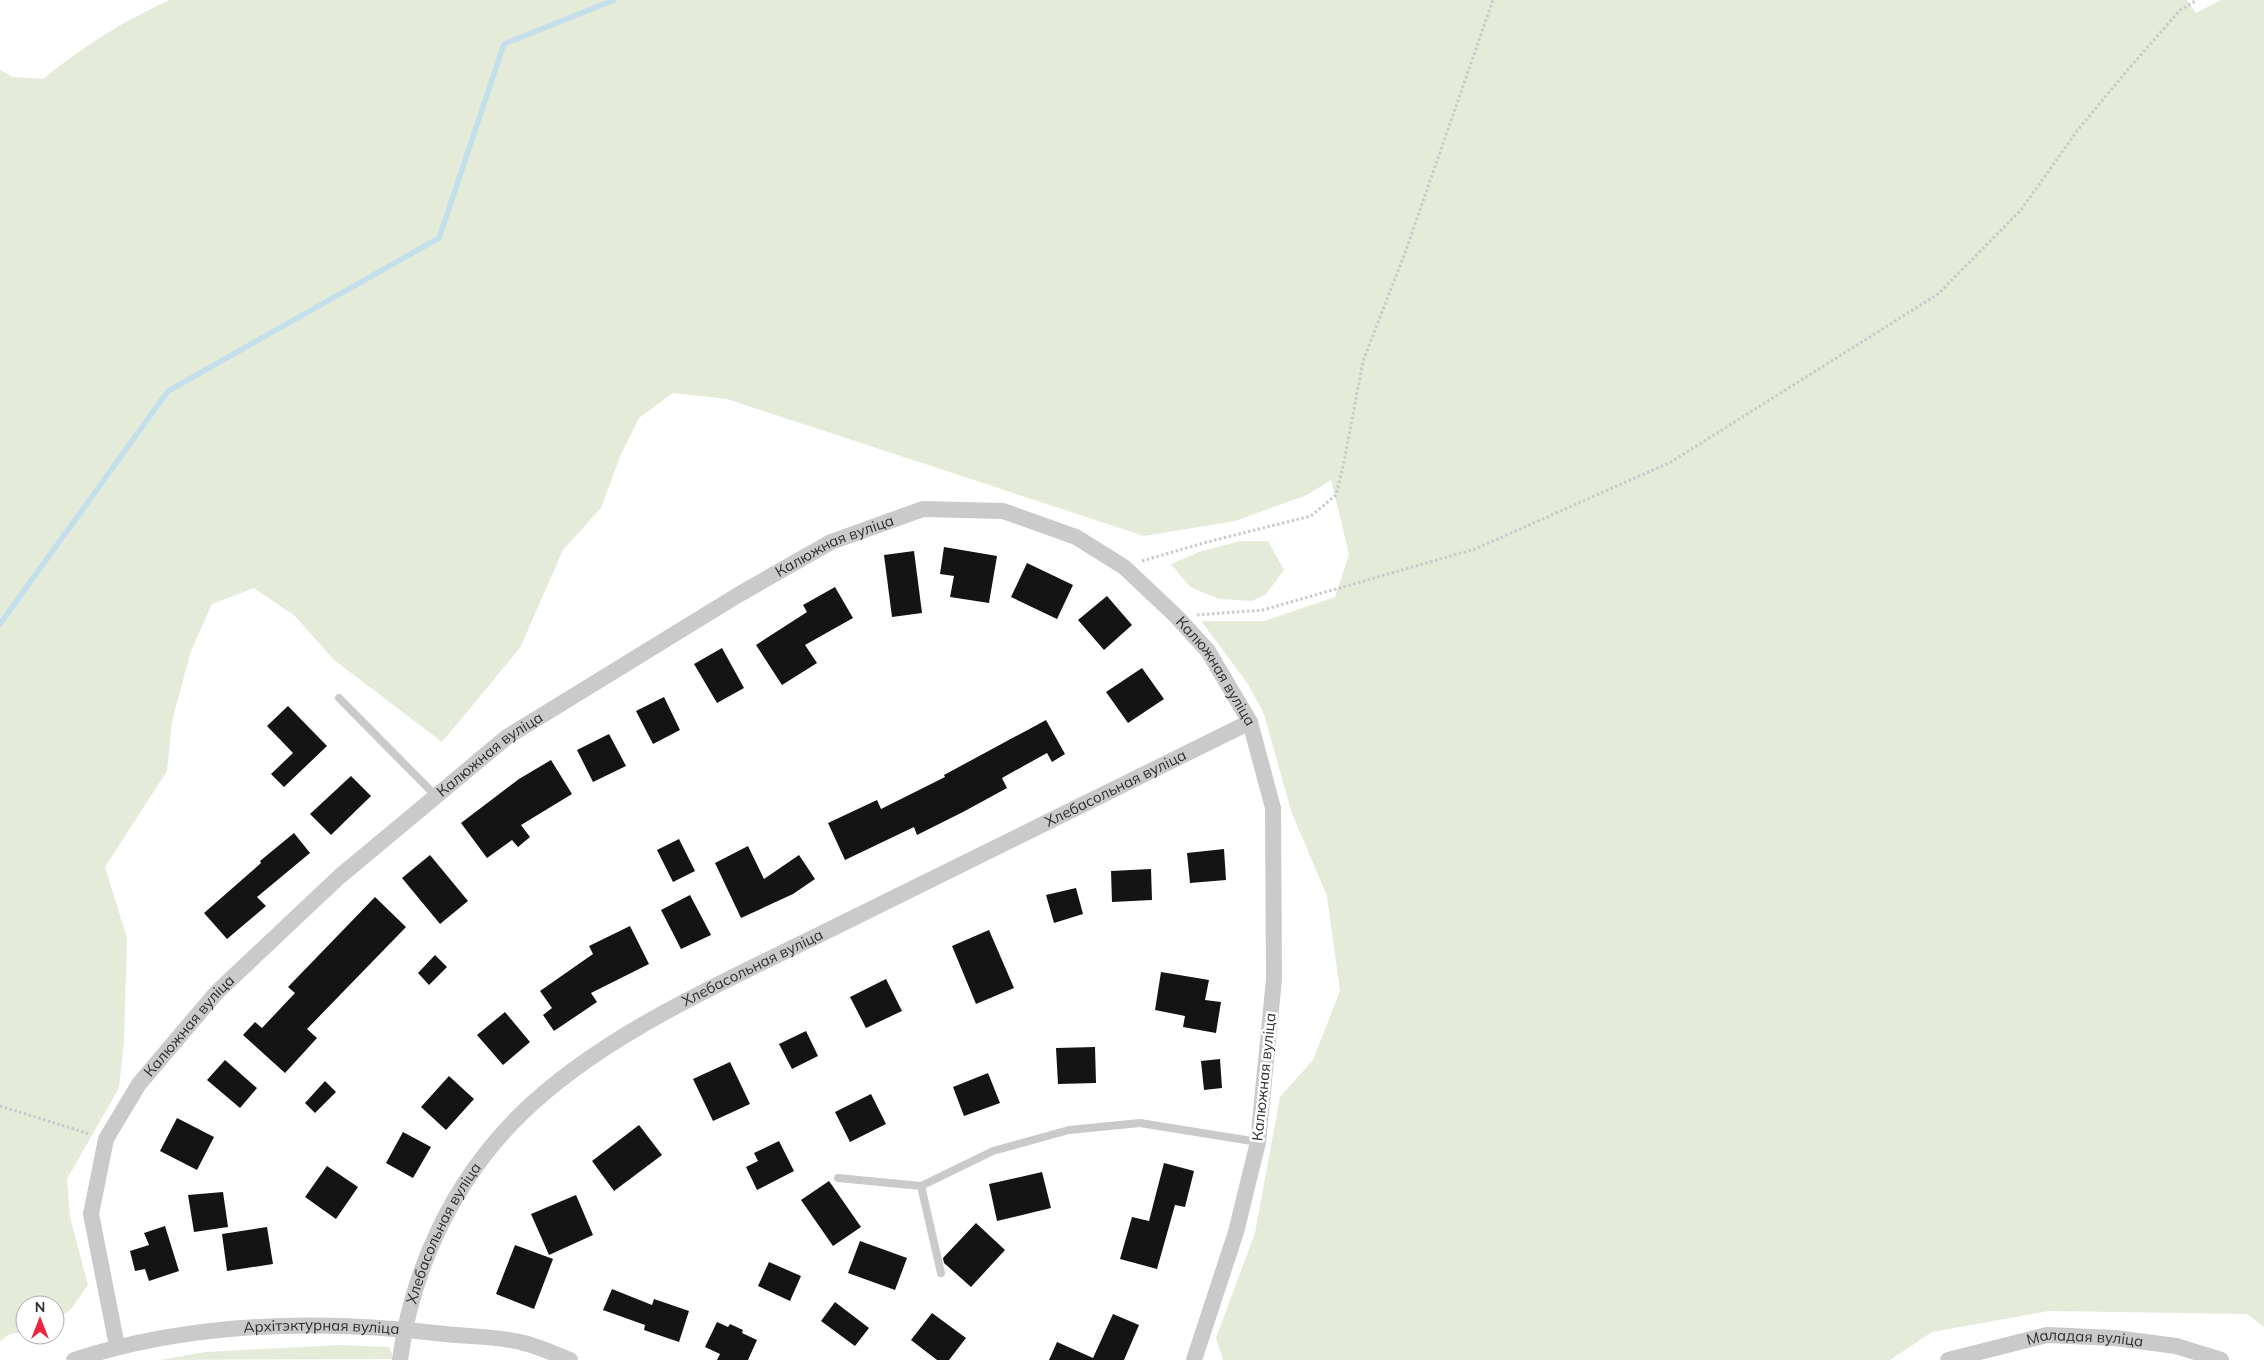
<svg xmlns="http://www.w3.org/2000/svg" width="2264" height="1360" font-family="Mulish,sans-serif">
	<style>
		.green { fill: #e4ebd9 }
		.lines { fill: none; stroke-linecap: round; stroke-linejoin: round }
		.stream { stroke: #c4dfec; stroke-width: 5.5 }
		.building { fill: #141414 }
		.path { stroke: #cacaca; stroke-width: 3; stroke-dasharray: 2.5 2.5; stroke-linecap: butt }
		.lane { stroke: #cacaca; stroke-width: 8 }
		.street { stroke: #cacaca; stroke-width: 16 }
		.labels { text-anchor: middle; stroke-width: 5; stroke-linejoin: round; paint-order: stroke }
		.street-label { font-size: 15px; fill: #2d2d2d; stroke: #fff }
	</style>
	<rect width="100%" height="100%" fill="#fff"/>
	<!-- green -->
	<g class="green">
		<path d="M170,0h2017l9,13 25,-13h43v1327l-17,-13 -198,-3 -117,21 -42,28h-667l-7,-22 39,-105 25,-136 33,-37 27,-69 -13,-95 -36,-85 -27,-97 -16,-30 -47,-63h63l71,-24 14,-43 -18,-74 -24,15 -72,26 -91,15 -417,-137 -54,-6 -34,25 -18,36 -20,54 -38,42 -43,98 -78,94 -108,-82 -39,-44 -41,-28 -42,16 -21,47 -19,70 -5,50 -62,96 22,71 -3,102 -5,48 -52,91 3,38 18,68 -17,24 -16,12v-16h-30v27l-15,2 -10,7v-1271l13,7 30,2c38,-31 81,-59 127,-79z"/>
		<polygon points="1240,541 1268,541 1284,570 1266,594 1252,601 1219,599 1190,587 1171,564 1199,552"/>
		<polygon points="339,1345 389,1347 394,1359 160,1360 205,1352"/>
	</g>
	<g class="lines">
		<!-- stream -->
		<polyline class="stream" points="0,624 168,391 439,238 504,44 614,0"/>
	</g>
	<!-- building -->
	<g class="building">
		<polygon points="944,547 997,556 989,603 950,597 954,576 940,574"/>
		<polygon points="914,551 922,613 892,617 884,555"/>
		<polygon points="1027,563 1073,585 1057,619 1011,597"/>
		<polygon points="835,587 853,618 805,645 817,663 782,685 756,645 807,612 803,605"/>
		<polygon points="1107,596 1132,625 1104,650 1078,620"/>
		<polygon points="722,648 744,688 717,703 694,664"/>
		<polygon points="1142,668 1164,699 1128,723 1106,692"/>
		<polygon points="664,697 680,730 653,744 636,711"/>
		<polygon points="288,706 327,746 284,787 271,774 293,753 267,726"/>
		<polygon points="1046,720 1065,754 1052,762 1047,753 1002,778 1007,788 963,812 917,835 914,827 845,860 828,823 877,800 881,809 945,777 944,775"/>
		<polygon points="609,734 626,766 593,782 577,750"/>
		<polygon points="551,760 572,794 521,825 530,837 518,847 512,840 487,858 461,823 519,779"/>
		<polygon points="351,776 371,796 331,835 310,814"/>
		<polygon points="294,833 310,853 257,897 266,906 227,939 204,913 261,863 260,861"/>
		<polygon points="679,839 695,871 673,882 657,850"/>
		<polygon points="748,846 764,879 799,855 815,879 793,894 741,918 715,863"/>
		<polygon points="1224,849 1226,880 1190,883 1187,853"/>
		<polygon points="430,855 468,901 440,924 402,878"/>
		<polygon points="1151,869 1152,900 1112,902 1111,871"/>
		<polygon points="1076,888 1083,914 1054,923 1046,895"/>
		<polygon points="690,895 711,935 681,949 661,910"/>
		<polygon points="375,897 406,927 307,1029 317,1038 285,1073 243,1035 255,1022 262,1028 295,993 288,987"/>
		<polygon points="630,926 649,964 591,993 597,1002 554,1031 543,1015 552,1008 540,991 593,954 589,946"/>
		<polygon points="989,930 1014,988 976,1004 952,946"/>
		<polygon points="435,955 447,967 429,985 418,973"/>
		<polygon points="1161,972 1209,980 1205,1000 1221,1002 1216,1033 1183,1027 1185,1016 1155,1010"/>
		<polygon points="886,979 902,1011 866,1028 850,997"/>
		<polygon points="505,1012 530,1042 503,1065 477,1035"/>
		<polygon points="806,1031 818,1056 792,1069 779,1044"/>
		<polygon points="1095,1047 1096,1083 1058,1084 1056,1048"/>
		<polygon points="1220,1059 1222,1088 1204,1090 1201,1061"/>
		<polygon points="225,1060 257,1088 240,1108 207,1080"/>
		<polygon points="730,1062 750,1104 713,1121 693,1079"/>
		<polygon points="988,1073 1000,1103 964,1116 953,1087"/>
		<polygon points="449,1076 474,1099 446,1130 421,1107"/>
		<polygon points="325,1081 336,1092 315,1113 305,1103"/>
		<polygon points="871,1094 886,1124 850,1142 835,1112"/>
		<polygon points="177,1118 214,1137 197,1170 160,1151"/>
		<polygon points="639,1125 662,1155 614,1191 592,1161"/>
		<polygon points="403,1132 431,1147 413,1178 386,1163"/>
		<polygon points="779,1141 794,1171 757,1190 746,1167 758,1161 754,1153"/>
		<polygon points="1164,1163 1194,1171 1185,1207 1175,1205 1157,1269 1120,1259 1132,1217 1149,1221"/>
		<polygon points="327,1166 358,1187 336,1219 305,1197"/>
		<polygon points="1042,1172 1051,1208 997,1221 989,1184"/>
		<polygon points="829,1181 861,1227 833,1246 801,1200"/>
		<polygon points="223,1192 228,1227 194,1232 188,1195"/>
		<polygon points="576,1195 593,1235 549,1255 531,1214"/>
		<polygon points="976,1223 1005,1250 971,1287 944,1263 943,1258"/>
		<polygon points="165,1226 179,1271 149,1281 145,1269 135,1271 130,1251 149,1245 144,1233"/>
		<polygon points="267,1227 273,1264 227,1271 222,1234"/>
		<polygon points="860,1241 907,1258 895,1290 848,1273"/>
		<polygon points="515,1245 553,1259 534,1309 496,1294"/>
		<polygon points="769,1262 801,1276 790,1301 758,1286"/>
		<polygon points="612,1289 652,1305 654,1299 689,1311 679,1342 644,1330 645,1325 603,1310"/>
		<polygon points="835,1302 869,1328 855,1346 821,1321"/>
		<polygon points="932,1313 966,1338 949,1360 937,1360 911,1340"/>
		<polygon points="1113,1314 1139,1325 1124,1360 1049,1360 1057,1342 1093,1358"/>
		<polygon points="717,1322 728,1327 730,1324 743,1330 742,1333 757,1340 748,1360 717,1360 720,1354 705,1347"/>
	</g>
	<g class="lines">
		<!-- path -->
		<g class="path">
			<polyline points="1142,561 1207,542 1311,516 1336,495 1344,462 1363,361 1405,253 1493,0"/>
			<polyline points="1197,615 1263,610 1475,549 1671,462 1938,294 2021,210 2077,131 2125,73 2180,10 2197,0"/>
			<polyline points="0,1106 90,1134"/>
		</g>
		<!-- lane -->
		<g class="lane">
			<polyline points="339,698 436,796"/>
			<polyline points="838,1178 921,1186 941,1273"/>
			<polyline points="921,1186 993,1151 1069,1130 1140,1123 1258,1142"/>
		</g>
		<!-- street -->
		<g class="street">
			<path id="s1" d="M117,1346l-26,-132 15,-75 33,-55 78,-92 122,-115 168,-140 231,-142 93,-53 92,-33 80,2 73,26 48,30 52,49 32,35 42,71 23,86 1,171 -16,163 -22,90 -42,128"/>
			<path id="s2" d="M74,1360c120,-39 247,-41 371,-26 26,3 54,2 79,9 16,4 31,11 46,17"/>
			<path id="s3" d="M400,1360c12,-92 54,-180 120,-245 84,-83 211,-136 315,-188 138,-68 277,-137 415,-205"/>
			<path id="s4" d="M1948,1360l99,-25 68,3 61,8 45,14"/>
		</g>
	</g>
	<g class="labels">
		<!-- street labels -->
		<g class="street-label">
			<text dy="5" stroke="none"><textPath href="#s1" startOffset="1162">Калюжная вуліца</textPath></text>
			<text dy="5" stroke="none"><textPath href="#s1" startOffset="1612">Калюжная вуліца</textPath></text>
			<text dy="5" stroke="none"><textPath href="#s1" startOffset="758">Калюжная вуліца</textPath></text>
			<text dy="5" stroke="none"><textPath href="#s3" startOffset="959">Хлебасольная вуліца</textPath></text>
			<text dy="5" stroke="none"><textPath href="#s3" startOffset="554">Хлебасольная вуліца</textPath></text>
			<text dy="5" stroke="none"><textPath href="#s1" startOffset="352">Калюжная вуліца</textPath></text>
			<text transform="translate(1264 1077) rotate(-84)" y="5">Калюжная вуліца</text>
			<text dy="5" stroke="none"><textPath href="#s3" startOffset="135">Хлебасольная вуліца</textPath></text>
			<text dy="5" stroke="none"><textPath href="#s2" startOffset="251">Архітэктурная вуліца</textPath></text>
			<text dy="5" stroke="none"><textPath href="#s4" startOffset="140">Маладая вуліца</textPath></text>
		</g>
	</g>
	<!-- north arrow -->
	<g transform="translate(40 1320)"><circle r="24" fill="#ffffff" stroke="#ababab"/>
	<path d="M0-4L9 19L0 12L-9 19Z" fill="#ed2640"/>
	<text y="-8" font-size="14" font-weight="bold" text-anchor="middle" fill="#2d2d2d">N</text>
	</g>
</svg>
